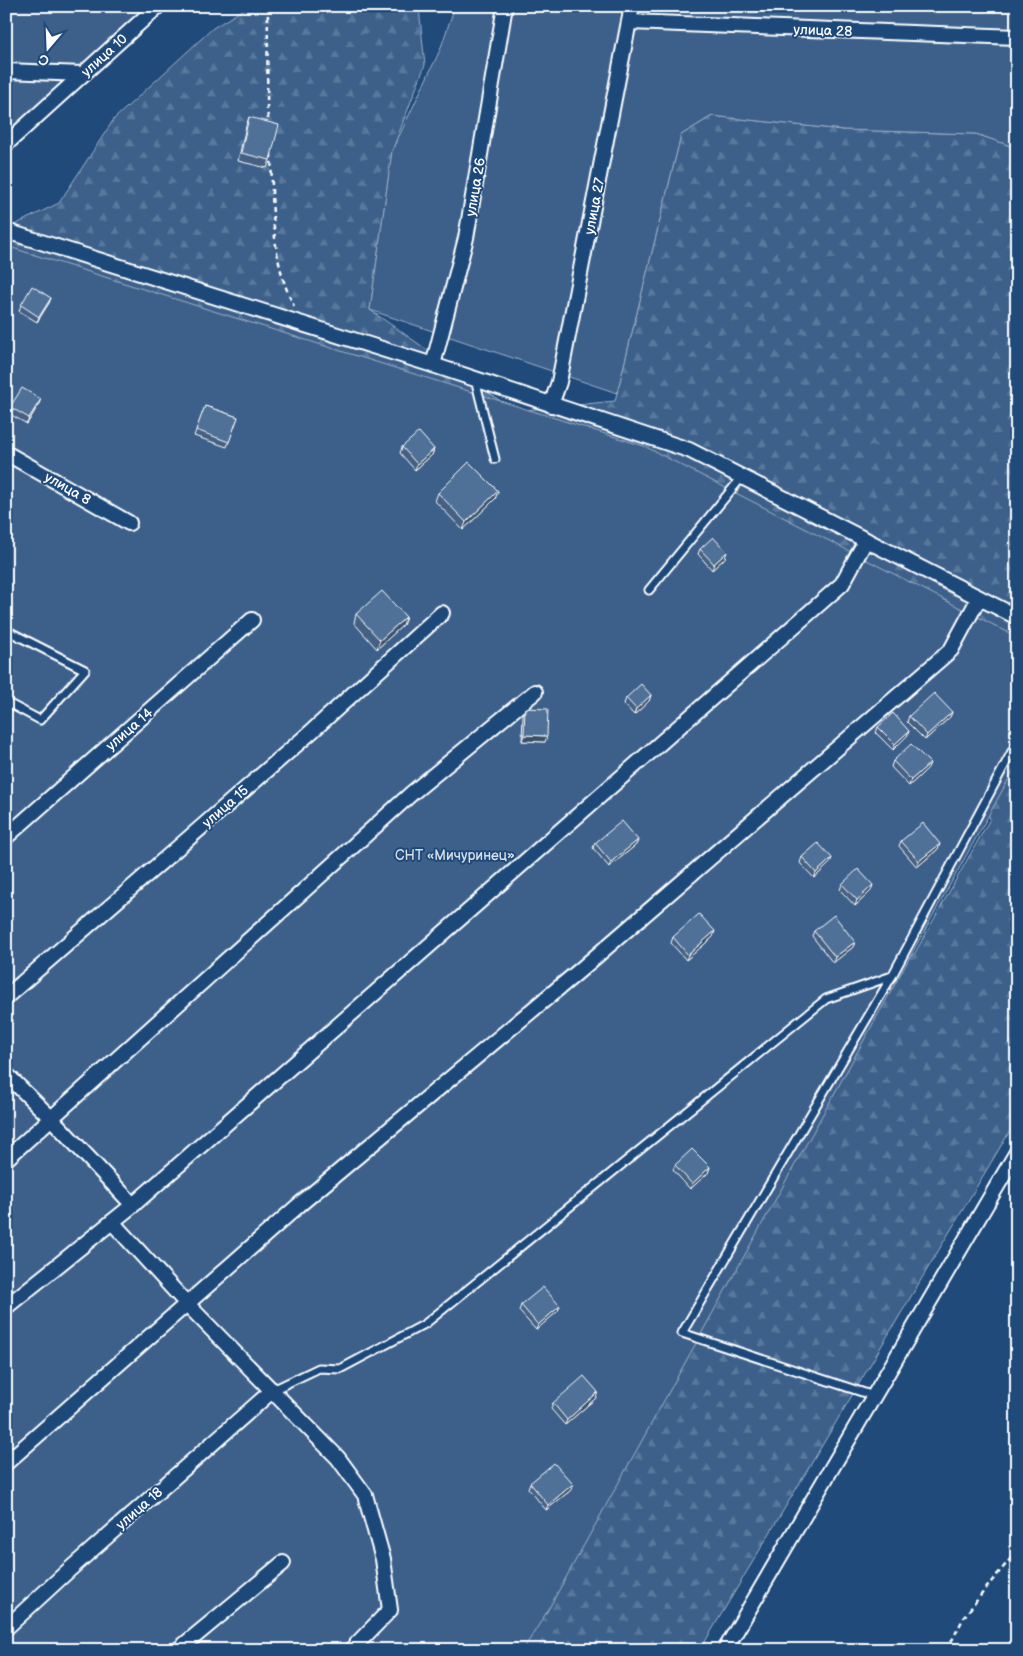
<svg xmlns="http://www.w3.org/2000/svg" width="1023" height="1656" font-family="'Balsamiq Sans',sans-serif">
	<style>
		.forest { fill: url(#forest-firs); stroke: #9eb0c5 }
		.garden { fill: #3c618b; stroke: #9eb0c5 }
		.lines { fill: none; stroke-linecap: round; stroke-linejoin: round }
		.lane-casing { stroke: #fff; stroke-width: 11 }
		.street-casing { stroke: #fff; stroke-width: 18 }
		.path { stroke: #fff; stroke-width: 2.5; stroke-dasharray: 5 4; stroke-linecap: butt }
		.lane { stroke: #1f4a7a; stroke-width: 7 }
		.street { stroke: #1f4a7a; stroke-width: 14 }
		.wall { fill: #456182; stroke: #fff }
		.shaded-wall { fill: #384f6a; stroke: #fff }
		.building { fill: #507197; stroke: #fff }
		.labels { text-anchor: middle; stroke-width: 4; stroke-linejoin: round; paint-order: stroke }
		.street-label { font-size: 14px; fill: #fff; stroke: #1f4a7a }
		.park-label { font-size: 14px; fill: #d8dfe8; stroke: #1f4a7a }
	</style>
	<defs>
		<pattern id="forest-firs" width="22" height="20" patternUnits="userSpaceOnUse" patternTransform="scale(1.25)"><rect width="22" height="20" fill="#3c618b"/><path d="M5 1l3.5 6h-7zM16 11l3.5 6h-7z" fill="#59799c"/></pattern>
	</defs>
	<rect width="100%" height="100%" fill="#1f4a7a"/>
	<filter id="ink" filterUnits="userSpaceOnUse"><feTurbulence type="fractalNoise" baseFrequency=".02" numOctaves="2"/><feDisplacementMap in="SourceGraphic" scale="10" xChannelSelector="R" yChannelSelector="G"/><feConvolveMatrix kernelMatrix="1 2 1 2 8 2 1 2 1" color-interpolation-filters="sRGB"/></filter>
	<g filter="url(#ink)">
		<!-- forest -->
		<polygon class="forest" points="249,6 418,6 419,8 425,65 392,151 370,310 515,411 615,401 681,135 712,116 843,130 976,134 1017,148 1017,1119 700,1650 393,1650 753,1067 915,953 990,819 940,667 6,458 6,229 59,203 114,119 213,28"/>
		<!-- garden -->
		<g class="garden">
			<polygon points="6,6 145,6 83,74 6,151"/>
			<polygon points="455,6 1017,6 1017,148 976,134 843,130 712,116 681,135 617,393 370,310 392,151 440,50"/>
			<polygon points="6,246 644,446 1017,637 1017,764 548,1610 523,1650 6,1650"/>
		</g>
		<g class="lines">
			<defs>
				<g id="lane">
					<polyline points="475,379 495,459"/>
					<polyline points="649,590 742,477"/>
					<polyline points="6,630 85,670 40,720 6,702"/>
					<polyline points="273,1390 319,1368 340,1369 425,1324 826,999 892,976"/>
					<polyline points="874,1396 682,1333 892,976 1017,742"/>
				</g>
				<g id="street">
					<polyline points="630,22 1017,37"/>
					<polyline points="6,71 83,74"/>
					<polyline points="6,144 158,6"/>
					<polyline points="6,231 433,365 689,450 1017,617"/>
					<polyline points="433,365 466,238 505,6"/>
					<polyline points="551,405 559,382 632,6"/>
					<polyline points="6,453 129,523"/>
					<polyline points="6,837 252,620"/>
					<polyline points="6,997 311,732 442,613"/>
					<polyline points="6,1074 51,1118 133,1205"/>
					<polyline points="6,1159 412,793 535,692"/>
					<polyline points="112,1222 187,1304 338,1458 365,1495 383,1559 390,1610 351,1650"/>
					<polyline points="6,1307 133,1205 842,584 866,540"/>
					<polyline points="6,1463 299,1205 579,971 951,650 979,598"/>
					<polyline points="6,1628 69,1570 273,1390"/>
					<polyline points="178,1650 283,1563"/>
					<polyline points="725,1650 1017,1152"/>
				</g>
			</defs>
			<!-- lane casing -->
			<use href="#lane" class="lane-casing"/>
			<!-- street casing -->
			<use href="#street" class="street-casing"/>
			<!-- path -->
			<g class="path">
				<polyline points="268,6 267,110 269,125"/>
				<path d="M271,153c2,51 -1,106 23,153"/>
				<polyline points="947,1650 964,1617 991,1582 1017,1551"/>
			</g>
			<!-- lane -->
			<use href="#lane" class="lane"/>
			<!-- street -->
			<use href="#street" class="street"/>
		</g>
		<!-- wall -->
		<g class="wall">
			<polygon points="249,117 270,160 267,168 238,161 246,126"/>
			<polygon points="51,298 49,303 37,322 19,311 21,305"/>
			<polygon points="39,404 27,424 8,413 10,407"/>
			<polygon points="205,406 238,417 227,447 194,436"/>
			<polygon points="402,447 434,449 432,455 415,470 400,453"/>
			<polygon points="498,491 495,499 463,530 435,501 438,493"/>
			<polygon points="700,549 725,558 712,570 698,554"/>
			<polygon points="356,614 406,617 403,625 377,649 354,623"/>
			<polygon points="651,695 649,701 634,715 624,704 626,698"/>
			<polygon points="525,708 545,742 522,741 523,714"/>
			<polygon points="952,712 950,717 925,740 907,722 909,716"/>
			<polygon points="878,727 909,731 907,736 893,750 876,733"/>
			<polygon points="893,761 928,768 909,786 891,767"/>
			<polygon points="638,840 636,845 609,867 593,848 595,843"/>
			<polygon points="901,841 938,849 917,867 899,846"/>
			<polygon points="802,857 830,863 814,878 800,863"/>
			<polygon points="842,884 871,891 855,906 840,890"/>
			<polygon points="814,931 855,942 853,947 833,963 812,936"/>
			<polygon points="673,937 713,937 686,960 671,943"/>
			<polygon points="675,1165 710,1167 708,1173 690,1189 673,1170"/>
			<polygon points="521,1305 558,1311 536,1330 519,1311"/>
			<polygon points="596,1398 565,1425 551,1409 553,1403"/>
			<polygon points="530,1483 571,1490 546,1510 528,1488"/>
		</g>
		<!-- shaded-wall -->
		<g class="shaded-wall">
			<polygon points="51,298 49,303 37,322 39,317"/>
			<polygon points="41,399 39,404 27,424 29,418"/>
			<polygon points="434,449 432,455 415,470 417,464"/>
			<polygon points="498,491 495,499 463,530 466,522"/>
			<polygon points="727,552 725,558 712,570 714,564"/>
			<polygon points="406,617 403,625 377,649 380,640"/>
			<polygon points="651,695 649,701 634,715 636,709"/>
			<polygon points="952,712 950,717 925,740 927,735"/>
			<polygon points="909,731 907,736 893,750 895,744"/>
			<polygon points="524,735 547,736 545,742 522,741"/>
			<polygon points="930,763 928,768 909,786 911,780"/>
			<polygon points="638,840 636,845 609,867 611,862"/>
			<polygon points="940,844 938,849 917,867 919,861"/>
			<polygon points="832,858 830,863 814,878 816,873"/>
			<polygon points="873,885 871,891 855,906 857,900"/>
			<polygon points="715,931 713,937 686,960 688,955"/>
			<polygon points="855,942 853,947 833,963 835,957"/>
			<polygon points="710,1167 708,1173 690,1189 692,1184"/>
			<polygon points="560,1306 558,1311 536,1330 538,1325"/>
			<polygon points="598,1392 596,1398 565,1425 567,1420"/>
			<polygon points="573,1484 571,1490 546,1510 548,1505"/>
		</g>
		<!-- building -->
		<g class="building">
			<polygon points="249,117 279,125 270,160 241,153"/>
			<polygon points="32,286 51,298 39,317 21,305"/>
			<polygon points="22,388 41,399 29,418 10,407"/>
			<polygon points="205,406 238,417 229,442 196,430"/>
			<polygon points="419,432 434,449 417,464 402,447"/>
			<polygon points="469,462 498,491 466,522 438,493"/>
			<polygon points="713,537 727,552 714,564 700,549"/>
			<polygon points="382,591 406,617 380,640 356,614"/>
			<polygon points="641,684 651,695 636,709 626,698"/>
			<polygon points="934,693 952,712 927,735 909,716"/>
			<polygon points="525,708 548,709 547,736 524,735"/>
			<polygon points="893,713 909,731 895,744 878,727"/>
			<polygon points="911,744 930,763 911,780 893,761"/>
			<polygon points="622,821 638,840 611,862 595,843"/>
			<polygon points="923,823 940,844 919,861 901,841"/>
			<polygon points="818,843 832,858 816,873 802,857"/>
			<polygon points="858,869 873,885 857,900 842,884"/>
			<polygon points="699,914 715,931 688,955 673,937"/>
			<polygon points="834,915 855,942 835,957 814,931"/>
			<polygon points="692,1149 710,1167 692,1184 675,1165"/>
			<polygon points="543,1287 560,1306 538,1325 521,1305"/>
			<polygon points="584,1376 598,1392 567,1420 553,1403"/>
			<polygon points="554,1463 573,1484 548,1505 530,1483"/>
		</g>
	</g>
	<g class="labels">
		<!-- street labels -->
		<g class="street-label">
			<text transform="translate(823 30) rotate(2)" y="5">улица 28</text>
			<text transform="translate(104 55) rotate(-42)" y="5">улица 10</text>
			<text transform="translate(475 187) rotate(-80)" y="5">улица 26</text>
			<text transform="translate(594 206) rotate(-79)" y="5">улица 27</text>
			<text transform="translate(68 488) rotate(30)" y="5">улица 8</text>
			<text transform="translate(129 729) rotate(-41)" y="5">улица 14</text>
			<text transform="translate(225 806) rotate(-41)" y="5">улица 15</text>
			<text transform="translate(139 1508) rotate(-41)" y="5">улица 18</text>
		</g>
		<!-- park labels -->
		<g class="park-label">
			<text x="455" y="860">СНТ «Мичуринец»</text>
		</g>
	</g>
	<!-- margin -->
	<rect width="1023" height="1656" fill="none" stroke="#1f4a7a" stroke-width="25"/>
	<rect x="12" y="12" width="998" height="1631" fill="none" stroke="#fff" stroke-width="2" filter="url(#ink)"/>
	<!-- north arrow -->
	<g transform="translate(48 48) rotate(199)" stroke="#1f4a7a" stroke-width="4" paint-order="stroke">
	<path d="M0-4L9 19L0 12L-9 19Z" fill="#ffffff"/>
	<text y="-8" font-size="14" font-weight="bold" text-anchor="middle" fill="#ffffff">С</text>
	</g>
</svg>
